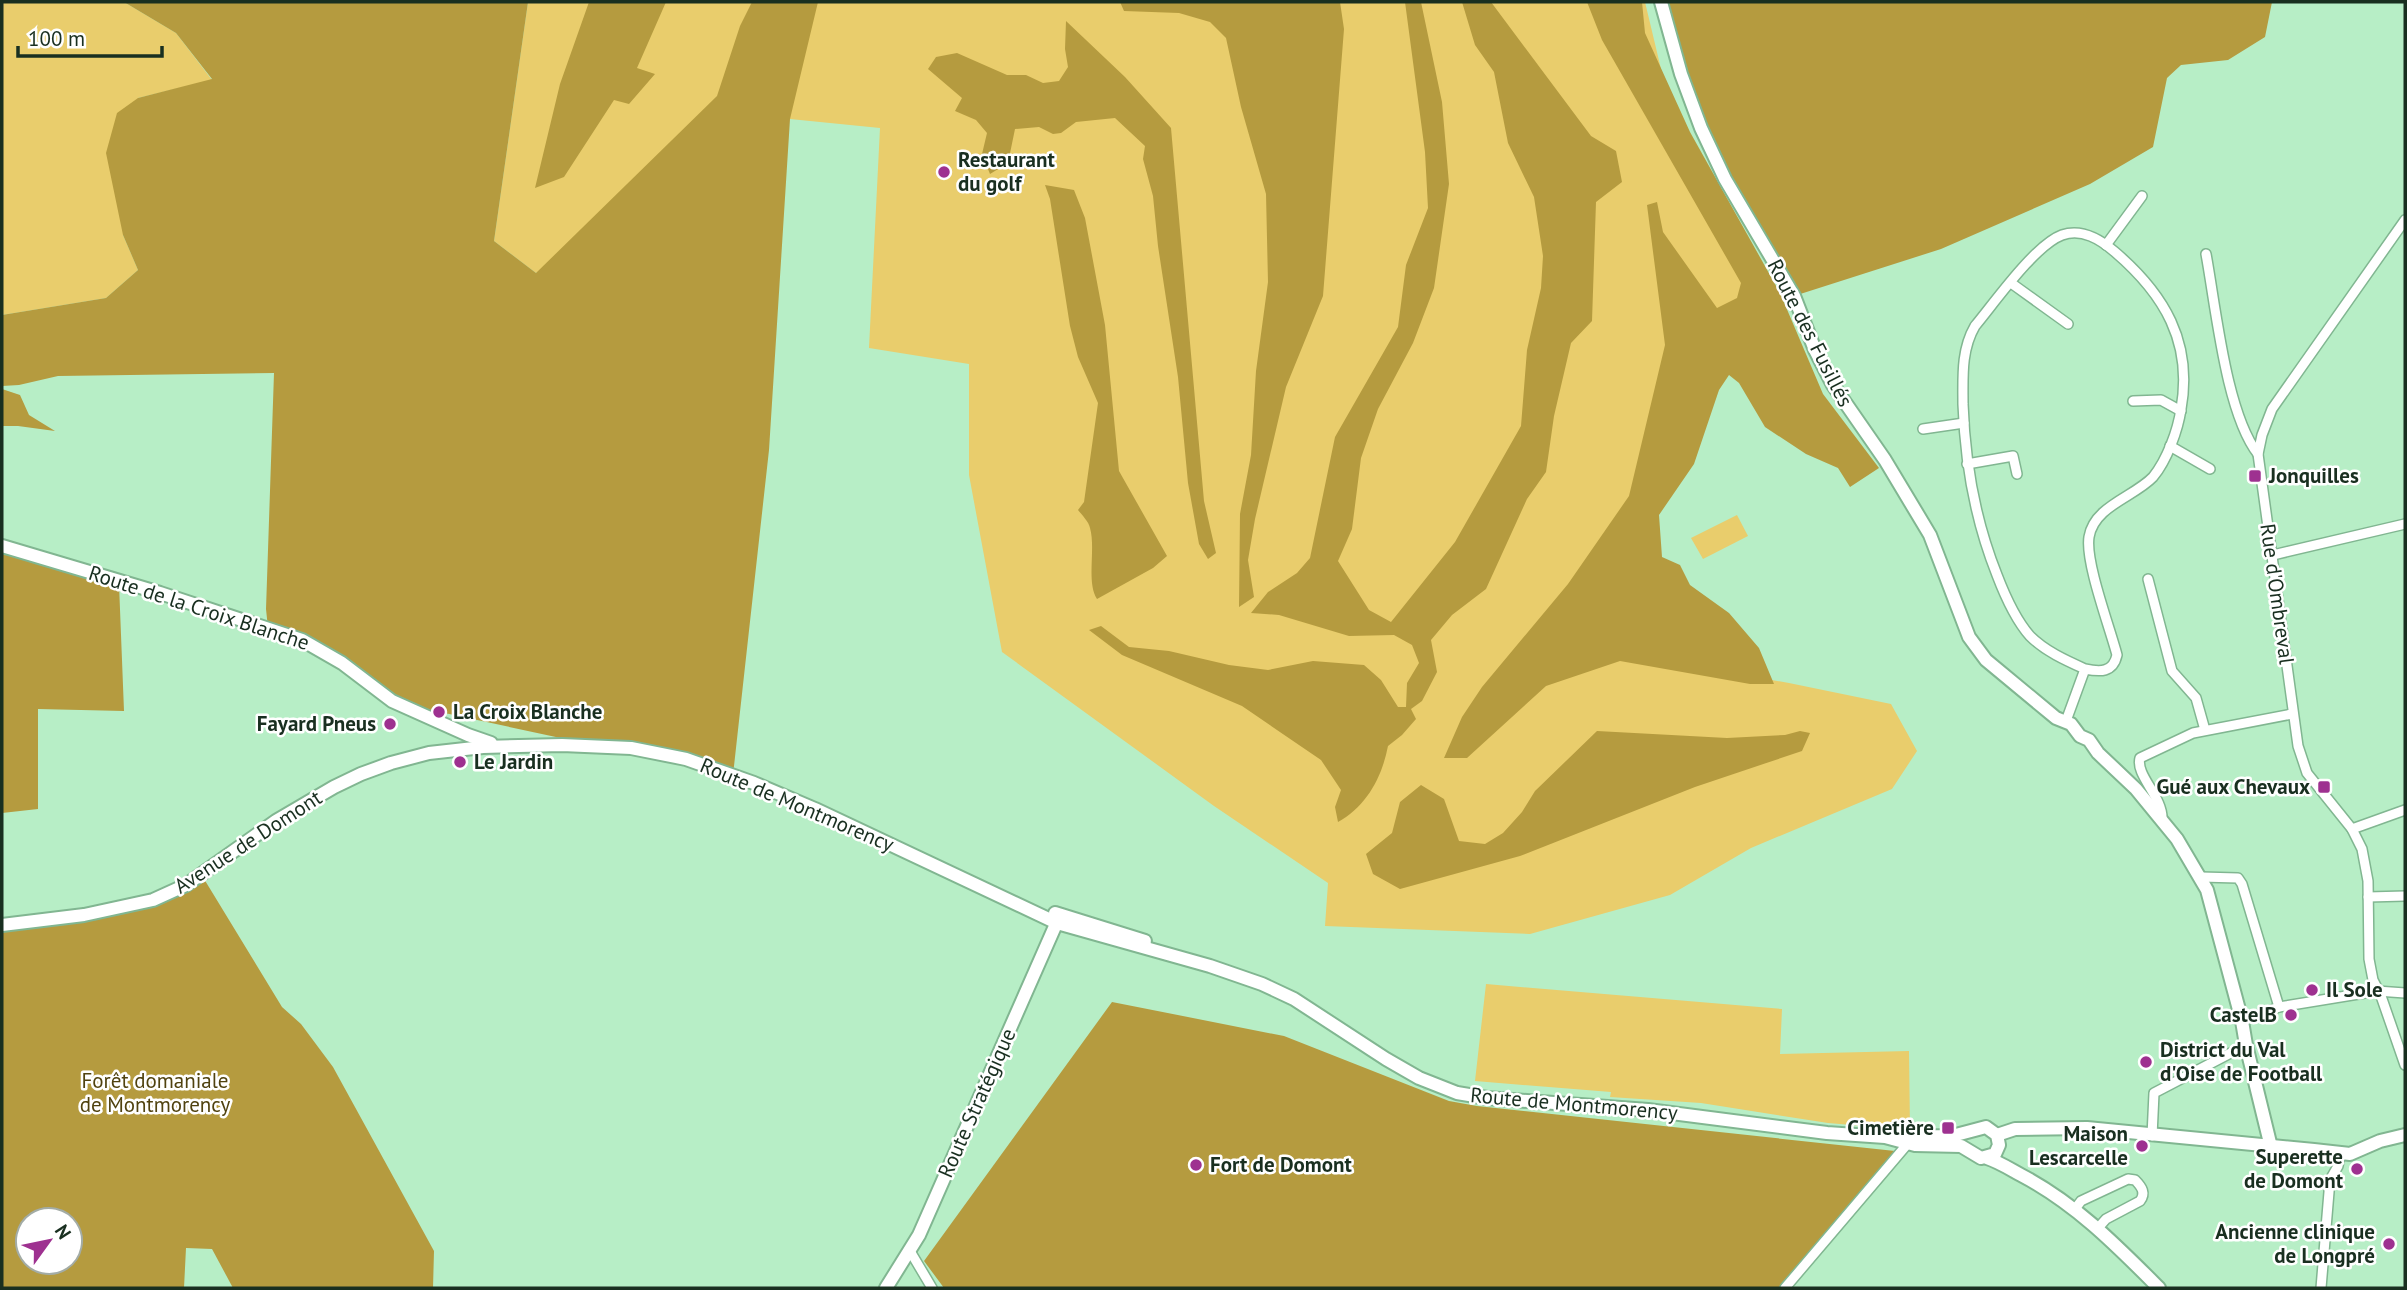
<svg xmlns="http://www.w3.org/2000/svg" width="2407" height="1290" font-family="'PT Sans',sans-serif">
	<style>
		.green { fill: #e9cd6c }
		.forest { fill: #b59b3f; fill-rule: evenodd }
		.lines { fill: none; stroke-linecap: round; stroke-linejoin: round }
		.street-casing { stroke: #81b691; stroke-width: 12 }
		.secondary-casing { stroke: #81b691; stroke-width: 16 }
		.street { stroke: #fff; stroke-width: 9 }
		.secondary { stroke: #fff; stroke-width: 12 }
		.poi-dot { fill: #9e3190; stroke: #fff; stroke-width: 2.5 }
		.labels { text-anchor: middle; stroke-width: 5; stroke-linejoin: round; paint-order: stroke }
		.poi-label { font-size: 21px; font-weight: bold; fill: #192f20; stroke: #fff; text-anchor: start }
		.street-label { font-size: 21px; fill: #192f20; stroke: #fff }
		.park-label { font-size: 21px; fill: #50420f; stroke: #fff }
	</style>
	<rect width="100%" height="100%" fill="#b7eec6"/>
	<!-- green -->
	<g class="green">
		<polygon points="2,2 124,2 176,33 212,80 138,98 123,235 138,270 106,298 2,315"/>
		<polygon points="528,2 1645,2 1688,182 1770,319 1686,397 1613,571 1656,659 1789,683 1891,704 1917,751 1892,789 1751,848 1670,895 1530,934 1325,926 1328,883 1214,806 1002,652 969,475 969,364 869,348 880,128 790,119 536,273 494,241"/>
		<polygon points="1737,515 1748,536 1703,559 1691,538"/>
		<polygon points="1486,984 1782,1009 1780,1054 1909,1051 1910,1130 1828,1123 1701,1103 1610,1097 1611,1092 1475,1081"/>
	</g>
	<!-- forest -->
	<g class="forest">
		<polygon points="124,2 528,2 494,241 536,273 717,96 740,26 752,2 818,2 790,119 769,450 733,775 412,706 313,645 268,628 266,609 274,373 58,376 19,385 2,386 2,315 106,298 138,270 123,235 106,153 117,113 138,98 212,79 176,33"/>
		<polygon points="589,2 666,2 637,68 655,74 629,104 614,100 564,177 535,188 560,84"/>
		<polygon points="1120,2 1340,2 1344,29 1323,296 1286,387 1255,519 1248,560 1254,597 1239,607 1240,514 1251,455 1256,371 1268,282 1266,194 1241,107 1226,38 1210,22 1179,13 1124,11"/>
		<path d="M1405,2h16l21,100 7,82 -15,104 -21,55 -35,66 -17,49 -9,71 -14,32 31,49 22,12 64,-80 66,-116 6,-76 14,-62 2,-32 -9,-59 -26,-54 -14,-71 -19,-27 -13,-43h29l100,134 25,15 6,31 -26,20 -4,119 -21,22 -17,73 -8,56 -19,27 -41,90 -34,26 -21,25 6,32 -15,29 -11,8 5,10 -14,16 -14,11c-6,31 -21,60 -50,76l-3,-15 6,-17 -20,-30 -79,-54 -120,-51 -33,-25 12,-4 28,21 40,4 60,14 39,5 45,-9 51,4 17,15 17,27h8l1,-24 12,-20 -7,-18 -18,-10 -45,1 -70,-21 -28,-2 17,-21 29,-19 13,-15 25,-121 63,-110 8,-62 22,-57 -3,-56z"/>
		<polygon points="1587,2 1642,2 1645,33 1690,132 1780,293 1823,394 1879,468 1850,487 1838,468 1806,454 1765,427 1739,383 1729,375 1719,390 1694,464 1659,515 1662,557 1680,565 1690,585 1729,613 1759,648 1774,684 1750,684 1620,661 1546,686 1467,758 1444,758 1462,717 1482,687 1568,584 1629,496 1665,345 1647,205 1657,202 1663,232 1717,308 1737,298 1741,283 1602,40"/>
		<polygon points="1661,2 2272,2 2265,37 2228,60 2181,65 2167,78 2153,147 2090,184 1941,249 1794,296 1725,179"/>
		<polygon points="1066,21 1125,77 1171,128 1204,501 1216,553 1208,559 1199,544 1188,483 1178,377 1158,246 1153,196 1143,159 1145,146 1115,118 1076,122 1061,133 1053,134 1039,127 1015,129 1008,163 990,174 982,154 987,133 976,120 955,111 962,98 928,69 936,57 957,53 1007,75 1026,75 1043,83 1059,81 1068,67 1065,49"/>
		<path d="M1045,185l29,5 11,28 20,107 14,146 48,85 -14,12 -56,31c-11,-17 -1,-50 -7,-71 -1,-6 -8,-13 -12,-18l6,-8 14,-99 -20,-46 -8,-31 -20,-127z"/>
		<polygon points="2,389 20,395 29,415 55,431 18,426 2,426"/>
		<polygon points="2,547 119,584 124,711 38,709 38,809 2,813"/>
		<polygon points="1597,731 1727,738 1785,735 1800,731 1810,733 1802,751 1695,787 1520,856 1400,889 1373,874 1366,854 1392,833 1400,802 1421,785 1444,799 1459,841 1485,844 1503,833 1522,812 1535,791"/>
		<path d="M201,874l81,133 19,17 32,43 101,184 -1,37h-200l-21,-39 -26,-1 -2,40h-182v-364l151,-24zM28,1220h42v42h-42z"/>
		<polygon points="1112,1002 1284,1036 1449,1101 1477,1106 1895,1151 1786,1288 944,1288 924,1261"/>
	</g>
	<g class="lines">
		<defs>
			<g id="street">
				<polyline points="2405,220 2272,409 2262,435 2258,454 2298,746 2307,773 2352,829 2362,849 2368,881 2369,959 2373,980 2381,996 2405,1065"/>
				<polyline points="2106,245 2142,196"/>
				<path d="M2206,254c10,54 20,159 52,200"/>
				<polyline points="2011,283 2068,324"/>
				<polyline points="2133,401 2161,400 2181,411"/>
				<polyline points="1923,429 1964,423"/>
				<polyline points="2170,446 2210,469"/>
				<polyline points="1967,464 2013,456 2017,474"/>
				<polyline points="2273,555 2405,524"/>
				<polyline points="2148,579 2172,671 2196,698 2205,730"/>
				<path d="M2066,721l19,-52c15,3 28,4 32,-14 -7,-27 -32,-93 -28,-118 5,-31 45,-40 64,-60 14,-17 25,-47 28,-68 12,-67 -17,-115 -66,-157 -15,-13 -33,-24 -53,-17 -27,10 -67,67 -87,91 -14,24 -12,51 -12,78 2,59 12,116 34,171 8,21 18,44 33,61 15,15 35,24 55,33"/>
				<path d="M2162,819c1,-22 -27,-44 -22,-61l53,-25 99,-19"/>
				<polyline points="2352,829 2405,810"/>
				<polyline points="2201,877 2238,878 2242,884 2279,1007"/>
				<polyline points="2368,897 2405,896"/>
				<polyline points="2242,1021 2279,1007 2377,991 2405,993"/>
				<polyline points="2152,1136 2154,1093 2246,1045"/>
				<path d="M2075,1209l6,-8 47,-22 7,1c7,7 11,13 5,21l-34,18 -8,9"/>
				<polyline points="910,1251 932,1288"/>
				<polyline points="1785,1288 1910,1141"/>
				<polyline points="2321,1288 2330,1180 2338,1166 2340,1155"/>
			</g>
			<g id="secondary">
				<polyline points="1661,2 1681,74 1701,128 1725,179 1794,296 1815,350 1833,385 1885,460 1930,535 1969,637 1986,660 2056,718 2071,724 2080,736 2089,740 2098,753 2136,789 2177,839 2207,890 2242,1021 2246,1045 2271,1147"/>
				<polyline points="2,546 160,593 302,640 342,663 392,701 468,735 491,743"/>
				<polyline points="1055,913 1145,941"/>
				<polyline points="2,925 84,915 153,900 186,885 276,821 334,787 361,774 391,763 429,753 483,747 562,745 631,748 686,759 754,783 815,809 1057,923 1210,966 1262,984 1294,999 1386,1059 1419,1078 1457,1093 1487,1098 1648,1110 1827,1133 1885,1137 1952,1136 1986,1127 1997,1135 1999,1145 1995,1154 1981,1158 1961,1146 1915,1145 1885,1137"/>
				<polyline points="1997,1135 2015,1129 2087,1128 2314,1150 2350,1154 2380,1141 2405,1135"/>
				<path d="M1987,1158c12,4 23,11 34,17 55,29 95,70 138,113"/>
				<polyline points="886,1288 919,1235 1060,915"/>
			</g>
		</defs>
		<!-- street casing -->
		<use href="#street" class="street-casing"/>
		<!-- secondary casing -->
		<use href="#secondary" class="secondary-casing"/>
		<!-- street -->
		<use href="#street" class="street"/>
		<!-- secondary -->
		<use href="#secondary" class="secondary"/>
	</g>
	<!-- markers -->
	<g class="poi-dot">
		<circle cx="944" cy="172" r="7"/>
		<rect x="2248" y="469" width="14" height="14" rx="3.5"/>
		<circle cx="439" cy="712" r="7"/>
		<circle cx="390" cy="724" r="7"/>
		<circle cx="460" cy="762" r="7"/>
		<rect x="2317" y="780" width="14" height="14" rx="3.5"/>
		<circle cx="2312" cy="990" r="7"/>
		<circle cx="2291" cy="1015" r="7"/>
		<circle cx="2146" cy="1062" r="7"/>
		<rect x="1941" y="1121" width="14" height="14" rx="3.5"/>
		<circle cx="2142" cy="1146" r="7"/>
		<circle cx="1196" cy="1165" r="7"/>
		<circle cx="2357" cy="1169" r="7"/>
		<circle cx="2389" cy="1244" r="7"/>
	</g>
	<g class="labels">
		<!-- poi labels -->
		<g class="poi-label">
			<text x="958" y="167">Restaurant<tspan x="958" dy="24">du golf</tspan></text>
			<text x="2269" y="483">Jonquilles</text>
			<text x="453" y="719">La Croix Blanche</text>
			<text x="376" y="731" text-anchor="end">Fayard Pneus</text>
			<text x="474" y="769">Le Jardin</text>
			<text x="2310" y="794" text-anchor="end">Gué aux Chevaux</text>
			<text x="2326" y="997">Il Sole</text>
			<text x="2277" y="1022" text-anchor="end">CastelB</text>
			<text x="2160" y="1057">District du Val<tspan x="2160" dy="24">d'Oise de Football</tspan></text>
			<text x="1934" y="1135" text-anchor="end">Cimetière</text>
			<text x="2128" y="1141" text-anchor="end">Maison<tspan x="2128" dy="24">Lescarcelle</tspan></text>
			<text x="2343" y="1164" text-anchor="end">Superette<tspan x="2343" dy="24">de Domont</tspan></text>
			<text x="1210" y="1172">Fort de Domont</text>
			<text x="2375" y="1239" text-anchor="end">Ancienne clinique<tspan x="2375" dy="24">de Longpré</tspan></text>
		</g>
		<!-- street labels -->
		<g class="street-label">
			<text transform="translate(1810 333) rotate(63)" y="7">Route des Fusillés</text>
			<text transform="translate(2277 594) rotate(82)" y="7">Rue d'Ombreval</text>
			<text transform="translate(199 608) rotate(18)" y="7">Route de la Croix Blanche</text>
			<text transform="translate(797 805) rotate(23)" y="7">Route de Montmorency</text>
			<text transform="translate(248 842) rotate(-33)" y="7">Avenue de Domont</text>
			<text transform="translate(977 1103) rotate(-66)" y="7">Route Stratégique</text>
			<text transform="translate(1574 1104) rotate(5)" y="7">Route de Montmorency</text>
		</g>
		<!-- park labels -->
		<g class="park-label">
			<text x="155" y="1088">Forêt domaniale<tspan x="155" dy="24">de Montmorency</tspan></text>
		</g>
	</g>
	<!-- border -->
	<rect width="2407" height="1290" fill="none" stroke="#192f20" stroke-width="7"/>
	<!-- north arrow -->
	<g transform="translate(49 1241) rotate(57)"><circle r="33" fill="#ffffff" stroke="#a3aca6" stroke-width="2"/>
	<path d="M0-5L12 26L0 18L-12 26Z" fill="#9e3190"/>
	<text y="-10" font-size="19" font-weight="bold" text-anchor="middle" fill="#192f20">N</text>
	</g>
	<!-- scale -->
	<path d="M18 46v10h144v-10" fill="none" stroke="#192f20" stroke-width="3.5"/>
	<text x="28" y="46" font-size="21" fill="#192f20" stroke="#ffffff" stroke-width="5" paint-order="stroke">100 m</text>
</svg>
